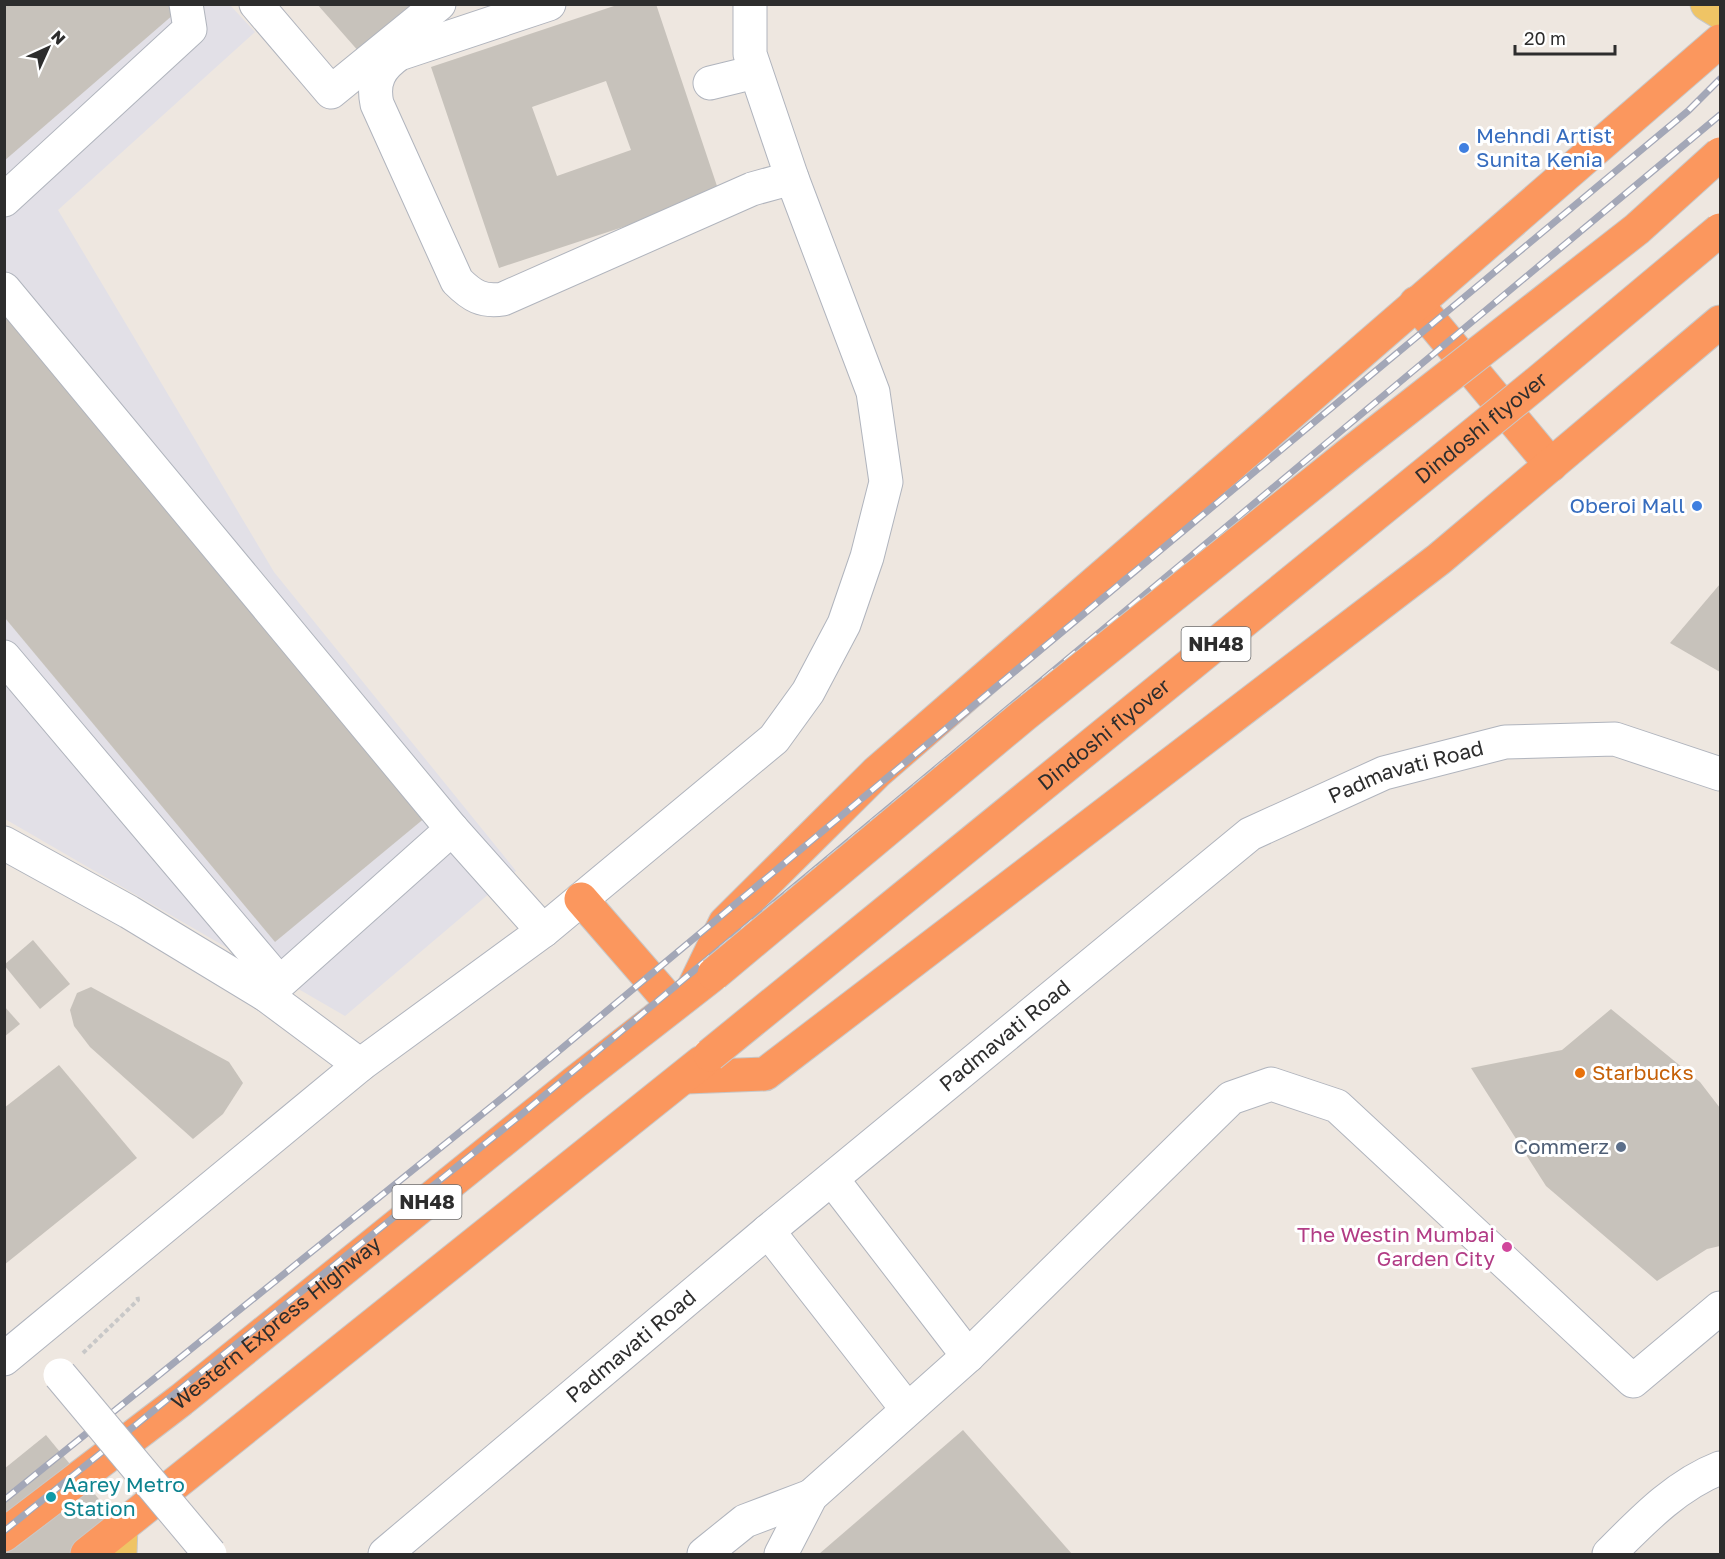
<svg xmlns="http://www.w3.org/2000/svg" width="1725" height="1559" font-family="'Golos Text',sans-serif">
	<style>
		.industrial { fill: #e2e0e7 }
		.building { fill: #c7c2bb; fill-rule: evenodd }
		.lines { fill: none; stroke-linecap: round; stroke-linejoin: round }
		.minor-casing { stroke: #b0b4bd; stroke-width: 35 }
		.major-casing { stroke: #c8c8c8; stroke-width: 35 }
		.highway-casing { stroke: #c8c8c8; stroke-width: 35 }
		.path { stroke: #c8c8c8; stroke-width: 4; stroke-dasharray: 4.5 3; stroke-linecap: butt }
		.minor { stroke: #fff; stroke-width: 33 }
		.major { stroke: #efc465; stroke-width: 33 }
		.highway { stroke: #fb975e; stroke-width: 33 }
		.rail-casing { stroke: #a3a7b7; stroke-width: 7 }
		.rail { stroke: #fff; stroke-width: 4.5; stroke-dasharray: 14; stroke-linecap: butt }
		.minor-bridge-casing { stroke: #b0b4bd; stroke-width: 35; stroke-linecap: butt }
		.highway-bridge-casing { stroke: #c8c8c8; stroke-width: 35; stroke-linecap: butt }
		.minor-bridge { stroke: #fff; stroke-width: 33 }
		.highway-bridge { stroke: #fb975e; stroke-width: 33 }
		.shop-dot { fill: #3f7fe0; stroke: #fff; stroke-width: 2 }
		.food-dot { fill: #e8710a; stroke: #fff; stroke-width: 2 }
		.service-dot { fill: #5c6f8a; stroke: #fff; stroke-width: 2 }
		.hotel-dot { fill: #d1479c; stroke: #fff; stroke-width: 2 }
		.culture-dot { fill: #0f9aa8; stroke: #fff; stroke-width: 2 }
		.labels { text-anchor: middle; stroke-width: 6; stroke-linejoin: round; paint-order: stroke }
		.shield { fill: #fff; stroke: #6c6c6c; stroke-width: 1.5 }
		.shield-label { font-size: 20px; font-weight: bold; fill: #2d2d2d }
		.shop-label { font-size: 21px; fill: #366cbe; stroke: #fff; text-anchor: start }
		.street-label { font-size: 21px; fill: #2d2d2d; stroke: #fff }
		.food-label { font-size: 21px; fill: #c56008; stroke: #fff; text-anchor: start }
		.service-label { font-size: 21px; fill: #4e5e75; stroke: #fff; text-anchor: end }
		.hotel-label { font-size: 21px; fill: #b23c85; stroke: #fff; text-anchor: end }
		.culture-label { font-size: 21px; fill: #0d838f; stroke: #fff; text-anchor: start }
	</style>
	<rect width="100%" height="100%" fill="#eee7e0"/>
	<!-- industrial -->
	<polygon class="industrial" points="5,5 230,5 255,32 58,210 274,572 516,871 345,1016 5,819"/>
	<!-- building -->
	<g class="building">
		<polygon points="4,4 178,4 181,8 4,161"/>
		<polygon points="317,4 413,4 360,53"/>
		<path d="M620,4h36l64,191 -221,73 -68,-201zM606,81l25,69 -74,26 -25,-69z"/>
		<polygon points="5,300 432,812 275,942 5,618"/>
		<polygon points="1720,584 1720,672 1670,643"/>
		<polygon points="33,940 70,984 40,1009 4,965"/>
		<polygon points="91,987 229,1062 243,1083 223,1114 193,1139 90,1047 74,1026 70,1010 77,993"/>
		<polygon points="4,1006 20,1024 4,1037"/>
		<polygon points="1611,1009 1700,1082 1720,1108 1720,1246 1707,1249 1657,1281 1546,1186 1471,1068 1562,1050"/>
		<polygon points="59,1065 137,1158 4,1265 4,1108"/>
		<polygon points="963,1430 1072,1554 819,1554"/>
		<polygon points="46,1435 121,1526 86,1554 4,1554 4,1469"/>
	</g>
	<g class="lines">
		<defs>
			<g id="minor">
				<polyline points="256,4 331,92 439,4"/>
				<path d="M549,4l-150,50c-19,13 -27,27 -22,50l80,177c15,15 25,21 46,18l249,-110 40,-11"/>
				<polyline points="710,83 755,72"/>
				<polyline points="4,200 190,29 186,4"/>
				<polyline points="4,289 452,829 266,995"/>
				<polyline points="4,657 279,982"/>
				<polyline points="452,829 543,931"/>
				<polyline points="4,843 129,912 266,995 360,1065"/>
				<polyline points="832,1179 968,1356"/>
				<polyline points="768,1231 907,1409"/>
				<polyline points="4,1359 360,1065 543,931 774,739 808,692 844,624 867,557 886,482 873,392 792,178 750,54 750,4"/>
				<path id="s1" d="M385,1554l383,-323 482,-397 134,-61 121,-31 110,-3 105,35"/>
				<polyline points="704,1554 745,1521 811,1496"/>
				<polyline points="781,1554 811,1496 968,1356 1231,1098 1271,1084 1337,1106 1633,1381 1720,1308"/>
				<path d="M1609,1554c33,-33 67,-69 111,-86"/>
			</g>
			<g id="major">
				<polyline points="1707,4 1720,12"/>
				<polyline points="120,1554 121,1526"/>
			</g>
			<g id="highway">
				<polyline points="1416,303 1551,465"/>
				<polyline points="581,899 673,1005"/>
				<polyline points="693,989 725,923 877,772 1720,41"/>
				<polyline points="686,1077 765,1074 1439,559 1720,322"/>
				<path id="s2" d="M4,1535l177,-135 393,-317 136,-106"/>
				<polyline points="87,1554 702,1062"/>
			</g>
		</defs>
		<!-- minor casing -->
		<use href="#minor" class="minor-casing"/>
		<!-- major casing -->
		<use href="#major" class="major-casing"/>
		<!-- highway casing -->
		<use href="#highway" class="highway-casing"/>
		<!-- path -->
		<polyline class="path" points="83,1353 138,1300 137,1294"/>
		<!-- minor -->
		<use href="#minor" class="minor"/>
		<!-- major -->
		<use href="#major" class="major"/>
		<!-- highway -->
		<use href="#highway" class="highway"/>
		<defs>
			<g id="rail">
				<polyline points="4,1500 507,1094 1688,111 1720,79"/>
				<polyline points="4,1531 522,1114 1720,115"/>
			</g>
		</defs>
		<!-- rail casing -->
		<use href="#rail" class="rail-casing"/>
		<!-- rail -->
		<use href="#rail" class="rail"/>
		<defs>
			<polyline id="minor-bridge" points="60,1375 210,1554"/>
			<g id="highway-bridge">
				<polyline points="714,974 1024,715 1353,451 1637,229 1720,154"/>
				<path id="s3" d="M710,1055l828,-673 182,-152"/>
			</g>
		</defs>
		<!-- minor-bridge casing -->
		<use href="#minor-bridge" class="minor-bridge-casing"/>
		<!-- highway-bridge casing -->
		<use href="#highway-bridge" class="highway-bridge-casing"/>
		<!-- minor-bridge -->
		<use href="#minor-bridge" class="minor-bridge"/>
		<!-- highway-bridge -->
		<use href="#highway-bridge" class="highway-bridge"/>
	</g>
	<!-- markers -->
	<g class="shop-dot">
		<circle cx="1464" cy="148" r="6"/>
		<circle cx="1697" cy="506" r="6"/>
	</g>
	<circle class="food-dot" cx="1580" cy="1073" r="6"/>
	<circle class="service-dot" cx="1621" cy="1147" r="6"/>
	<circle class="hotel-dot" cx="1507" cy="1247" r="6"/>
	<circle class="culture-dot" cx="51" cy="1497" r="6"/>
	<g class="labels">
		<!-- shield labels -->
		<g class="shield">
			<rect x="1181.5" y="627" width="69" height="34" rx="4.5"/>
			<rect x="392.5" y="1185" width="69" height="34" rx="4.5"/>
		</g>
		<g class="shield-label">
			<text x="1216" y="651">NH48</text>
			<text x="427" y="1209">NH48</text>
		</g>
		<!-- shop labels -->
		<g class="shop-label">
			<text x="1476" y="143">Mehndi Artist<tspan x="1476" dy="24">Sunita Kenia</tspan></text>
			<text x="1685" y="513" text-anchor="end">Oberoi Mall</text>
		</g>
		<!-- street labels -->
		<g class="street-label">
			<text dy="7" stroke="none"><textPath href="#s3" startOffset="994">Dindoshi flyover</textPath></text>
			<text dy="7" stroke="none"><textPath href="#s3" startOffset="508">Dindoshi flyover</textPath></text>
			<text dy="7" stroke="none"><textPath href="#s1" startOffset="1294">Padmavati Road</textPath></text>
			<text dy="7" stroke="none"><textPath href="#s1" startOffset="808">Padmavati Road</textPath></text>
			<text dy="7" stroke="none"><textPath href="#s2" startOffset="345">Western Express Highway</textPath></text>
			<text dy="7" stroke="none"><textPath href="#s1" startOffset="322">Padmavati Road</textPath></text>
		</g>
		<!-- food labels -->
		<g class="food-label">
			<text x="1592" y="1080">Starbucks</text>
		</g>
		<!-- service labels -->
		<g class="service-label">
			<text x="1609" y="1154">Commerz</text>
		</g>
		<!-- hotel labels -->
		<g class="hotel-label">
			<text x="1495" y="1242">The Westin Mumbai<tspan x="1495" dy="24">Garden City</tspan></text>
		</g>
		<!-- culture labels -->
		<g class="culture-label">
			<text x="63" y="1492">Aarey Metro<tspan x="63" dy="24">Station</tspan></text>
		</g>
	</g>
	<!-- border -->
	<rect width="1725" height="1559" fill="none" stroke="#2d2d2d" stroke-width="12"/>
	<!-- north arrow -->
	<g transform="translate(48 48) rotate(45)" stroke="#ffffff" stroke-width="4.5" paint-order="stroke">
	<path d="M0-4.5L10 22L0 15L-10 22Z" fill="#2d2d2d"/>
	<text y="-9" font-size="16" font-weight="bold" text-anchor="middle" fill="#2d2d2d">N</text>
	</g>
	<!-- scale -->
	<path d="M1515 45v9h100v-9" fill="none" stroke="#2d2d2d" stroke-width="3"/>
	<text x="1524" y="45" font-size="18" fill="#2d2d2d" stroke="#ffffff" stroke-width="4.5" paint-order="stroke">20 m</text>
</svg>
